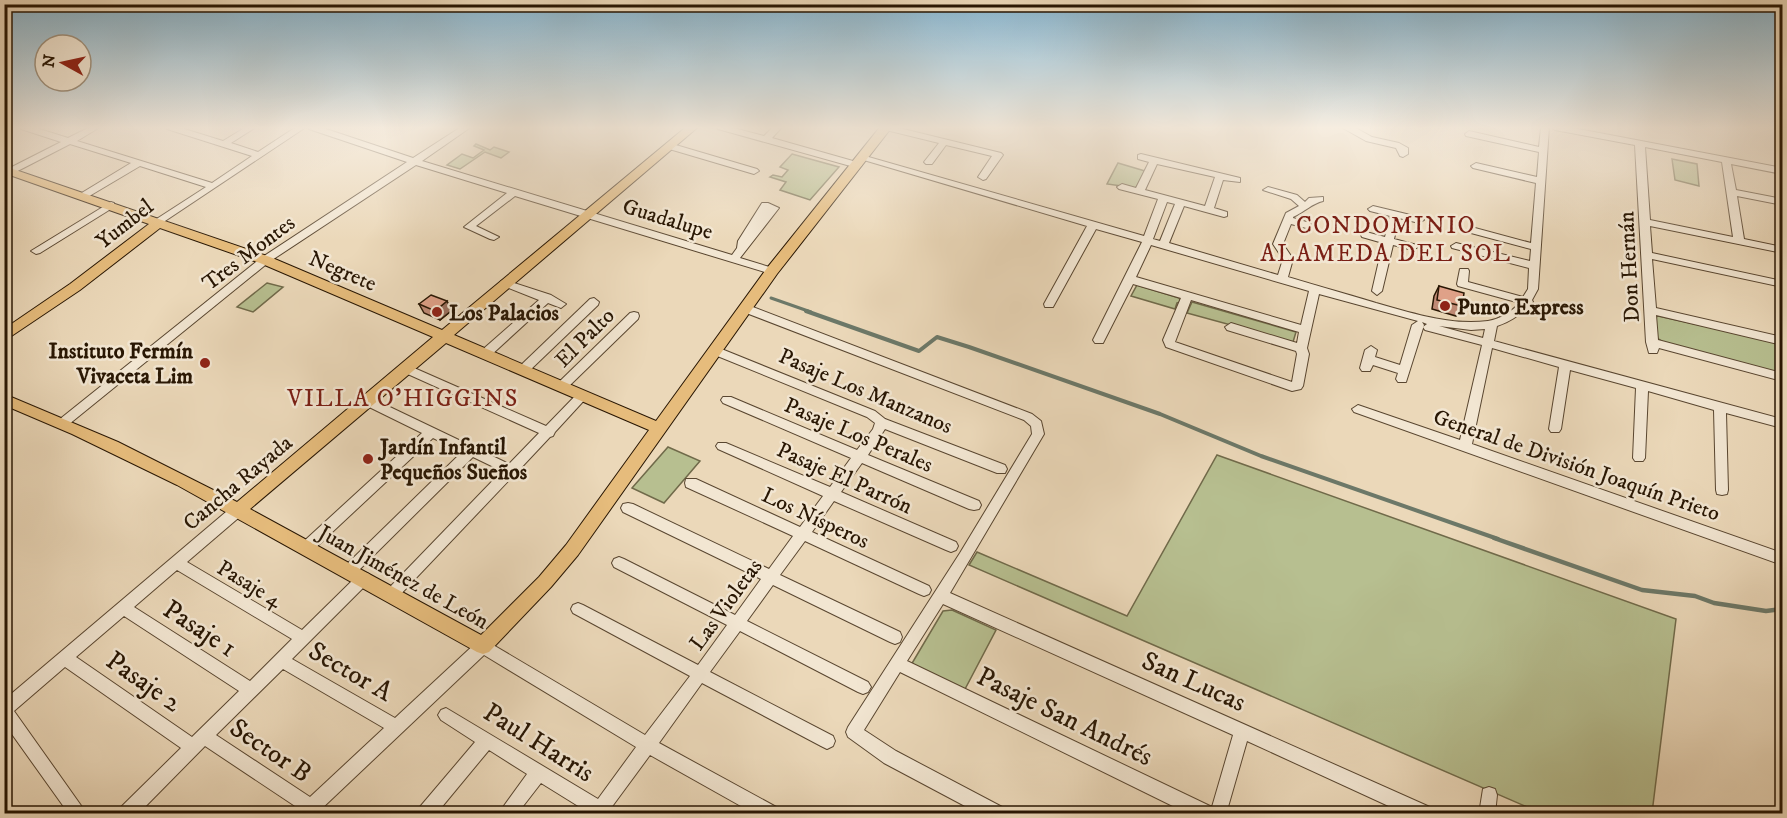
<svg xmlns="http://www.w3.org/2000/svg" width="1787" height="818" font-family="'IM FELL DW Pica',serif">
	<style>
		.green { fill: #b7bf90; stroke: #706a4a; stroke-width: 1.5 }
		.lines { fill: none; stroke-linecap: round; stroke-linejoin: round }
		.stream-far2 { stroke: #6c7868; stroke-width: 3 }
		.stream-far1 { stroke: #6c7868; stroke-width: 4 }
		.stream { stroke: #6c7868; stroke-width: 4.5 }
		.minor-casing { stroke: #594630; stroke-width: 2 }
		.major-casing { stroke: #281603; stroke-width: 2 }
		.minor { fill: #f2e6d2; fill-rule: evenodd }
		.major { fill: #e6bc7c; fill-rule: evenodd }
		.wall { fill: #c08a75; stroke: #281603; stroke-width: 1.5 }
		.shaded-wall { fill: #9c715f; stroke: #281603; stroke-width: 1.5 }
		.building { fill: #dfa188; stroke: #281603; stroke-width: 1.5 }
		.poi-dot { fill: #8f2418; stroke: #f2e6d2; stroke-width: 2 }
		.labels { text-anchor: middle; stroke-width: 5; stroke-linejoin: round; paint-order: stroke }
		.street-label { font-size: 22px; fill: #281603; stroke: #f2e6d2 }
		.poi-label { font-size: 22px; font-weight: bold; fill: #281603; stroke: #f2e6d2; text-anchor: start }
		.neighbourhood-label { font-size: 24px; letter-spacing: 1.5px; fill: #7a1f14; stroke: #f2e6d2 }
		.near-street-label { font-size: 27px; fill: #281603; stroke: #f2e6d2 }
	</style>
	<rect width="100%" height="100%" fill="#ebd8b9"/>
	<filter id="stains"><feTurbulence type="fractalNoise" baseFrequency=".00333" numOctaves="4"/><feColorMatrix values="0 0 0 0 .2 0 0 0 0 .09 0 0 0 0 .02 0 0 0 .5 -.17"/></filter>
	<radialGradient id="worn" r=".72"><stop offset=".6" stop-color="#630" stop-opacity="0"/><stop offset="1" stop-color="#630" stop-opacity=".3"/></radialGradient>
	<!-- green -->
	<g class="green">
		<polygon points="476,144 490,150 494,147 509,152 501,158 485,152 460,169 447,165 462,154 473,158 484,150 474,146"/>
		<polygon points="792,154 839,167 810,200 780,190 786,182 770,177 773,175 782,177 788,170 780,167"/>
		<polygon points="1672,159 1697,164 1699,186 1675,180"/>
		<polygon points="1118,163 1145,171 1136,188 1107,184"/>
		<polygon points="267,283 283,287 253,312 237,307"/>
		<polygon points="1137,285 1179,298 1181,302 1177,303 1175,309 1131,296"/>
		<polygon points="1192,302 1296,332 1293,342 1187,313"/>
		<polygon points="1658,316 1782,343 1782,375 1663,342 1656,337 1654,318"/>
		<polygon points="668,447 700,461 664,503 632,488"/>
		<polygon points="1217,455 1676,619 1652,813 1541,813 969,565 977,552 1127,616"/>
		<polygon points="952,610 996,630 964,691 911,665 943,611"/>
	</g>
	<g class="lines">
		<!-- stream-far2 -->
		<polyline class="stream-far2" points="771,298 811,312"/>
		<!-- stream-far1 -->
		<polyline class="stream-far1" points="806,311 919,351 937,337 969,347 1160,414 1261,456 1498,539"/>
		<!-- stream -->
		<polyline class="stream" points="1494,538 1642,590 1695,596 1714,603 1766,611 1782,609"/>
		<defs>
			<g id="minor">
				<polygon points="20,127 33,127 68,138 90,127 100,127 77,141 212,183 252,156 167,129 166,127 178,127 223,141 246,127 256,127 231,143 258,152 296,127 306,127 159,225 155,224 155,220 206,187 140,166 86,198 80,198 80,194 131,163 70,144 4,178 4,171 61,142 21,129"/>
				<polygon points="308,127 320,127 413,158 461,127 471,127 422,161 732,255 737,248 738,241 762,203 768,203 779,208 740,258 776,269 777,271 776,273 768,273 515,196 476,226 499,237 494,240 490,239 464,227 507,193 416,165 269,262 68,425 60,425 58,422 60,419 261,258 407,162 309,129"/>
				<polygon points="717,127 730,127 764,136 773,127 782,127 772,138 860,163 862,165 860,167 854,167 718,129"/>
				<polygon points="881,127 895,127 1001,153 1003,155 986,179 983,180 978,177 992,156 946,145 932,164 926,164 924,162 939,143 882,129"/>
				<polygon points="1341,127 1354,127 1372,137 1399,143 1408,148 1408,154 1403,157 1400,156 1396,148 1366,141"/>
				<path d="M1541,127h8l-11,162 -6,11 1,2c-13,11 -18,18 -36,24l-3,15 288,78v9l-56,-15 2,77 -1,4 -5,1 -5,-1 -1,-4 -2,-80 -66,-19 -3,67 -2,3h-8l-2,-3 3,-70 -66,-18 -9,59 -2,3h-8l-2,-3 10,-62 -67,-19 -20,96 310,109v12l-428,-153 -2,-3 6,-4 102,35 22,-95 -57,-15 -2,-3 4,-3 -5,-2 2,3 -18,57h-8l-2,-3 2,-6 -25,-8 -3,6h-8l-2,-3 5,-18 6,-4 6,4 -2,7 25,8 12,-40 6,-4 -99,-27 -12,54 2,6 -6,32 -2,3 -9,2 -126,-44 -3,-7 18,-42 -48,-14 -30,59h-8l-2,-3 49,-98 -46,-13 -43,78h-8l-1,-3 43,-78 -230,-68 5,-3 3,1 279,80 14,-37 -39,-10 -2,-2 5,-3 14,4 13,-26 -11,-3v-4l3,-1 99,24v4l-17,-2 -9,28 13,4v4l-3,1 -40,-11 -15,37 109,32 5,-16 -10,-15 13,-31 13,-7 -8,-7 -28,-9 5,-3 29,8 8,7 4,-4 14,-1v4c-10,2 -19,11 -30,16v1l17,5 1,2 -5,3 -15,-4 -8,20 10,15 -5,18c29,9 59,17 88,26 35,10 75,23 112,18 13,-2 23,-9 32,-18l-62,-17 -1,-2 3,-15h8l1,2 -1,11 55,15 5,-8 1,-21 -77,-20 -1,-2 5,-3 74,18 1,-12 -60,-16 -1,-2 5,-3 56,15 5,-60 -63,-15 -2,-2 5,-3 61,14 2,-25 -73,-16 -1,-2 4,-3 70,16zM1157,164l58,13 -10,29 -60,-16zM1167,202l8,2 -15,37 -7,-2zM1151,245l158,46 -8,34 -165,-48zM1191,300l108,32 -2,11 -66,-20 -6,4 2,3 69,21 1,3 -5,28 -117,-40zM1439,326l32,4 14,-1 -2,9z"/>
				<path d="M1551,127h17l214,41v6l-51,-10 5,26 46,9v6l-45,-9 7,43 38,8v6l-132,-27 2,27 130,28v6l-130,-28 4,49 126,29v8l-126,-30 2,25 124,33v8l-123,-33 -2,5h-8l-3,-11 -11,-197 -80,-15zM1645,147l77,15 11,75 -83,-17z"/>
				<polygon points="1777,127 1782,127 1782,130 1778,129"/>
				<polygon points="669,143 757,169 759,171 754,174 666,148 666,144"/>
				<polygon points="111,202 114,203 114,207 40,253 36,254 31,251"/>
				<polygon points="1373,206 1423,218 1424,220 1419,223 1399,218 1394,239 1417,245 1418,247 1413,250 1393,245 1382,291 1377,295 1372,291 1383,243 1362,237 1361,235 1366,232 1385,237 1390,216 1370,211 1368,209"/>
				<polygon points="505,280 551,295 566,304 561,308 548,303 489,357 485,358 479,354 481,351 539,300 501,285 500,283 501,281"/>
				<polygon points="594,298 599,302 598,305 527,373 519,373 517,370 519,367 590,299"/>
				<path d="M745,304l287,110 9,7 3,13 -94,159 482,215 2,6h-28l-159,-73 -21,73h-37l-289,-142 -36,58 32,21 108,57 2,6h-26l-96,-51 -36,-26 -2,-5 2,-5 112,-174 72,-119 -1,-8 -7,-6 -283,-109 -1,-3zM943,604l290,131 -21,72 -305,-146z"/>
				<polygon points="634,312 638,313 639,316 638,319 566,389 558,389 556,386 558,383 630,313"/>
				<path d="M714,346l161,65 10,8 120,46 2,4 -2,4h-8l-112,-44 -17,26 111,46 2,4 -2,4 -5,1 -5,-1 -107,-46 -21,29 115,50 2,4 -2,4 -5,2 -5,-2 -112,-49 -22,31 117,54 2,4 -2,4 -5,2 -5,-2 -114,-53 -25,34 120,57 2,5 -2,5 -5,2 -5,-2 -117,-57 -26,36 121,61 3,5 -3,5 -5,2 -5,-2 -118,-61 -30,41 123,64 2,5 -2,5 -6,3 -6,-3 -119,-63 -43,60 119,65 2,6h-25l-105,-59 -39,53 2,6h-22l-50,-31 -24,31h-19l29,-40 -38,-24 -53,64h-19l2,-6 56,-66 -34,-22 -3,-5 3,-5 5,-2 152,91 38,-52 -152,-92 -168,159h-21l3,-6 -93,-62 -67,68h-20l2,-6 61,-60 -116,-81 -51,44 73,103h-18l-65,-91v-23l229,-194 5,-1 5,1 2,4 -2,4 -56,48 115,68 57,-56 5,-2 5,2 2,4 -2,4 -77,77 103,59 83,-77 5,-2 162,96 45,-59 -117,-63 -2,-4 2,-4 5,-2 5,2 115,60 29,-40 -113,-58 -2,-4 2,-4 5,-2 5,2 111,56 26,-36 -138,-67 -2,-4 2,-4 5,-1 5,1 136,65 24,-33 -107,-49 -1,-4 1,-4h10l104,48 23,-31 -105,-47 -2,-3 2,-3h8l104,44 21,-29 -128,-55 -2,-3 2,-3h8l126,53 16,-21 2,-6 -8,-6 -157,-64 -2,-3zM177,570l115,69 -42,42 -116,-74zM124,616l115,75 -47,46 -116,-80zM283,669l101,59 -74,69 -94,-62z"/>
				<polygon points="405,364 546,426 579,392 583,391 589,395 555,432 553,436 550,437 519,470 517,475 513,476 398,597 393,599 388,597 386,593 388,589 502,471 473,457 355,574 350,576 345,574 343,570 345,566 462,452 433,438 312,551 307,553 302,551 300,547 302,543 422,433 363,404 361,401 363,398 371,398 509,464 539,433 401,371 399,368"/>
				<polygon points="1489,787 1495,789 1497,795 1495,814 1479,814 1483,789"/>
			</g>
			<path id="major" d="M686,127h12l-244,208 202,86 111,-153 113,-141h12l-115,147 -199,281 -27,32 -62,65 -6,2 -6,-2 -300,-167 -105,-51 -68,-29v-11l114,48 119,60 196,-165 -173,-74 -100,-35 -80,62 -76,51v-12l66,-45 79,-60 -145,-51v-7l266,91 172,73zM446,343l203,87 -83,115 -27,32 -58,58 -231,-126z"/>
		</defs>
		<!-- minor casing -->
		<use href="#minor" class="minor-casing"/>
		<!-- major casing -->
		<use href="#major" class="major-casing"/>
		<!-- minor -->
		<use href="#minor" class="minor"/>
		<!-- major -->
		<use href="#major" class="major"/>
	</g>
	<!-- wall -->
	<g class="wall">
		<polygon points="1439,286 1462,306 1456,316 1432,309 1434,296"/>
		<polygon points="447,301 451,311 440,320 424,313 419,304"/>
	</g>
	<!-- shaded-wall -->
	<polygon class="shaded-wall" points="447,301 451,311 440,320 435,311"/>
	<!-- building -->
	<g class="building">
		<polygon points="1439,286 1464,293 1462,306 1437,300"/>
		<polygon points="431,295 447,301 435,311 419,304"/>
	</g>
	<!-- sky -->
	<linearGradient id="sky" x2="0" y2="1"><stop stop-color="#88b6d0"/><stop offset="0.53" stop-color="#f6ede0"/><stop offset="1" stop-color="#f6ede0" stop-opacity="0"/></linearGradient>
	<rect width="1787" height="241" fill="url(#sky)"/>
	<!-- markers -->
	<g class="poi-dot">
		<circle cx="1445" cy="306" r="6"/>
		<circle cx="437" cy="312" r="6"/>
		<circle cx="205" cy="363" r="6"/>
		<circle cx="368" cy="459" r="6"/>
	</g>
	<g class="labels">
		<!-- street labels -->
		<g class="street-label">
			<text transform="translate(668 218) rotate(17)" y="8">Guadalupe</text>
			<text transform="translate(124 223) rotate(-38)" y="8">Yumbel</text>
			<text transform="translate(248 252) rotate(-37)" y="8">Tres Montes</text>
			<text transform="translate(1628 267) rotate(-93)" y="8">Don Hernán</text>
			<text transform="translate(343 270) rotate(23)" y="8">Negrete</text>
			<text transform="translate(584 337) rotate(-45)" y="8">El Palto</text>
			<text transform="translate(866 390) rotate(23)" y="8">Pasaje Los Manzanos</text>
			<text transform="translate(859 434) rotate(23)" y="8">Pasaje Los Perales</text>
			<text transform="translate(1577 464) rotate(19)" y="8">General de División Joaquín Prieto</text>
			<text transform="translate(845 477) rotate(24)" y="8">Pasaje El Parrón</text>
			<text transform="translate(237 482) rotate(-40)" y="8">Cancha Rayada</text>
			<text transform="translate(816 517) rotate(25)" y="8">Los Nísperos</text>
			<text transform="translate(404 576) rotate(29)" y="8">Juan Jiménez de León</text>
			<text transform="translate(250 583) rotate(31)" y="8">Pasaje 4</text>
			<text transform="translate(725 604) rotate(-54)" y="8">Las Violetas</text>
		</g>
		<!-- poi labels -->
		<g class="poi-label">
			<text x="1457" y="314">Punto Express</text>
			<text x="449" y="320">Los Palacios</text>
			<text x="193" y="358" text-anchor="end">Instituto Fermín<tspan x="193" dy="25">Vivaceta Lim</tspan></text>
			<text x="380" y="454">Jardín Infantil<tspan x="380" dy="25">Pequeños Sueños</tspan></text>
		</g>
		<!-- neighbourhood labels -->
		<g class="neighbourhood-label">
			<text x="1386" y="233">CONDOMINIO<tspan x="1386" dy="28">ALAMEDA DEL SOL</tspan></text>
			<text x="403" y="406">VILLA O'HIGGINS</text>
		</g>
		<!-- near-street labels -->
		<g class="near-street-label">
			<text transform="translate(200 628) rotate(33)" y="9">Pasaje 1</text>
			<text transform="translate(351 671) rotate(30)" y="9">Sector A</text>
			<text transform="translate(144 681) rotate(35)" y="9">Pasaje 2</text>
			<text transform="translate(1194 681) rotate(24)" y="9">San Lucas</text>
			<text transform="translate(1065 716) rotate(26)" y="9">Pasaje San Andrés</text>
			<text transform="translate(539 742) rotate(32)" y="9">Paul Harris</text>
			<text transform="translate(271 750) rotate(34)" y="9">Sector B</text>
		</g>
	</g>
	<!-- margin -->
	<rect width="1787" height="818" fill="none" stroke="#ebd8b9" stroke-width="24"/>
	<rect x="6" y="6" width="1775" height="806" fill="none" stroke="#281603" stroke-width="3"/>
	<rect x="12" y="12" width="1763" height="794" fill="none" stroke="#281603" stroke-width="1.5"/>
	<!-- north arrow -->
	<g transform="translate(63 63) rotate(278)"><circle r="28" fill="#f2e6d2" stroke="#a1937f" stroke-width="1.5"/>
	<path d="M0-4.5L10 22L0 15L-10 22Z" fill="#8f2418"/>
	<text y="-9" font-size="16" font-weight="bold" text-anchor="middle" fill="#281603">N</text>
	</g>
	<rect width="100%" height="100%" filter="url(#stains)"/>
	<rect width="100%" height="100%" fill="url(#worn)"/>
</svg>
